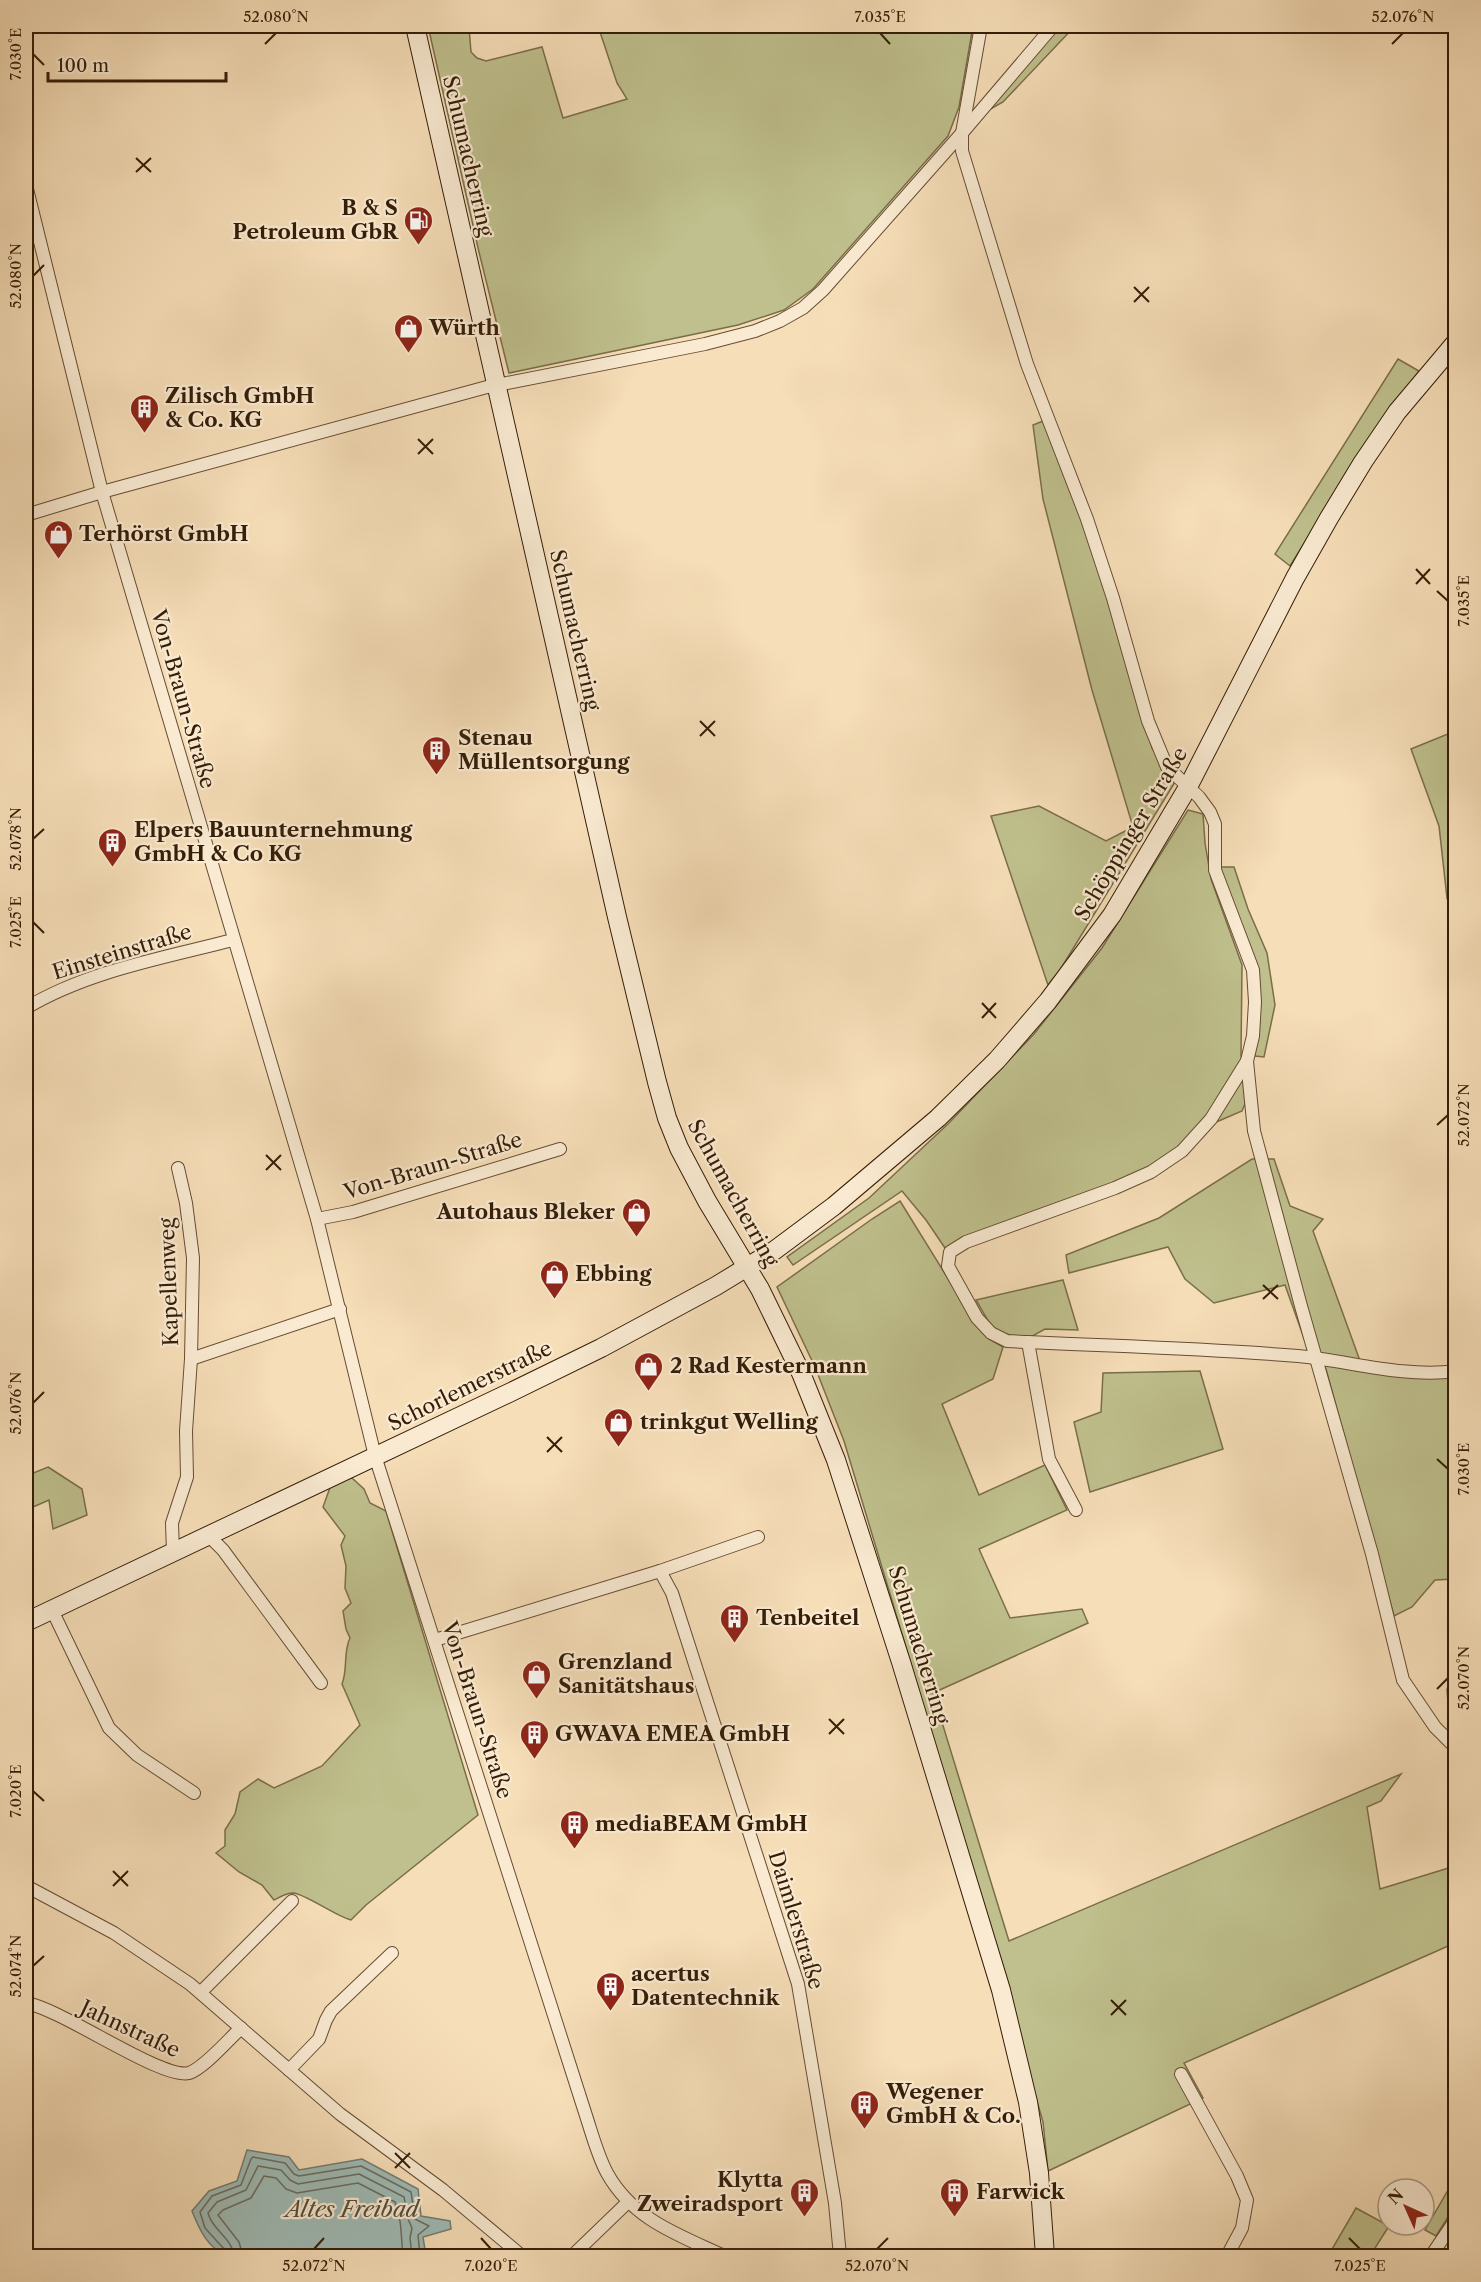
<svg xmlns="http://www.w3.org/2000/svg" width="1481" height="2282" font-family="'Libre Caslon Text',serif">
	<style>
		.green { fill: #bfc08d; stroke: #7a6e4a; stroke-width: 1.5 }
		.water { fill: #9ebbb6; stroke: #747c70; stroke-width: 1.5 }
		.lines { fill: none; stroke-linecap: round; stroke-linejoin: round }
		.shore { stroke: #6a6c5e; stroke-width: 1.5 }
		.minor-casing { stroke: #654d33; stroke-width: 14 }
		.secondary-casing { stroke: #351d07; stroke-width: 20 }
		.minor { stroke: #f9ead1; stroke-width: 12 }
		.secondary { stroke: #f9ead1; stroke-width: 18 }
		.ticks { fill: none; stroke: #351d07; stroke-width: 2 }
		.labels { text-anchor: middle; stroke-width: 4.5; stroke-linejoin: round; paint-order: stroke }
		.street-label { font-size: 21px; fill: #351d07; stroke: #f9ead1 }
		.poi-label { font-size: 21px; font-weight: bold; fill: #351d07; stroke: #f9ead1; text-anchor: start }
		.water-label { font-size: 22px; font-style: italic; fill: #544c3c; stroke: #f9ead1 }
		.neatline { fill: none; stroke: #351d07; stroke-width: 2 }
		.ticks-label { font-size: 15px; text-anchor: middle; fill: #351d07 }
	</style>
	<rect width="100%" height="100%" fill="#f6deb8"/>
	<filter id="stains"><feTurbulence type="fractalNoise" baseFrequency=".00333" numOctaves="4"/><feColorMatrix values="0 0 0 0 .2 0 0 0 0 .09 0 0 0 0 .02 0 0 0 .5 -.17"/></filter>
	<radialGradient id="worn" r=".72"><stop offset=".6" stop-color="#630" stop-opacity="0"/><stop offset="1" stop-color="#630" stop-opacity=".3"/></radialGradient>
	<!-- green -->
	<g class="green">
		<polygon points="428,26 473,26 469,28 471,52 477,58 486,61 542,47 563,118 627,99 617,83 598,26 973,26 959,107 948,136 813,289 784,310 738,325 509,373 479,252"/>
		<polygon points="1059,26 1075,26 1003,102 980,115"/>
		<polygon points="1398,359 1419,371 1359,455 1290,566 1275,554"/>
		<polygon points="1053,417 1093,522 1152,748 1175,782 1060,970 1048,985 991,816 1039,806 1106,841 1133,827 1092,690 1043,499 1033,425"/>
		<polygon points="1455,731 1455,889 1447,898 1439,826 1411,749"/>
		<polygon points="1188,810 1203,814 1205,843 1211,879 1242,965 1241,1055 1249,1094 1242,1111 1214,1123 1179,1151 1127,1180 945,1248 926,1220 902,1191 793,1265 787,1257 869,1198 949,1123 1034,1034 1102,948"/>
		<polygon points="1218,867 1234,867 1248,909 1267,953 1275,1005 1264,1057 1255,1056 1258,977"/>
		<polygon points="1252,1159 1274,1159 1290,1206 1323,1219 1313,1231 1359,1358 1356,1371 1448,1376 1455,1374 1455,1579 1435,1580 1412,1607 1394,1616 1326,1369 1306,1344 1285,1285 1214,1303 1185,1279 1168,1247 1069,1273 1066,1255 1159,1218"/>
		<polygon points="900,1201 978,1327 989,1339 1003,1347 993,1379 942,1404 979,1495 1045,1465 1067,1510 979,1549 1010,1618 1082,1609 1088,1623 933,1693 1009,1941 1401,1774 1381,1801 1367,1807 1380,1889 1455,1866 1455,1943 1184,2063 1203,2098 1048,2171 1043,2122 912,1667 844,1441 815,1367 777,1287 872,1219"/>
		<path d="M1063,1280l15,50 -33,-1 -18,10c-36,-7 -33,-8 -51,-39z"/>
		<polygon points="1200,1371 1223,1449 1090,1492 1074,1422 1101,1412 1103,1373"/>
		<polygon points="48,1467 82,1489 87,1515 53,1529 49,1500 26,1510 26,1476"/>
		<path d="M352,1478l12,11 6,14 16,8 92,304 -112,90 -15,15c-16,-4 -45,-26 -58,-27 -7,0 -13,4 -19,7l-12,-15 -23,-13 -23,-19 9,-7v-16l10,-16 5,-22 18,-13 16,9 48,-22 38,-41 -18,-41c6,-15 1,-32 8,-46l-4,-9 -3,-18 8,-8 -6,-15 1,-22 -5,-21 4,-9 -22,-29 9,-25z"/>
		<polygon points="1455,1683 1455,1738 1450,1730 1447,1689"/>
		<polygon points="1455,2178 1455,2206 1436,2236 1425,2230"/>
		<polygon points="1356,2208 1389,2226 1370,2256 1328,2256"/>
	</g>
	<!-- water -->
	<path class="water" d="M247,2150l42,7 10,13 63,-11 56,30 3,27 29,5 1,8 -28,8 3,19h-197c-20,-5 -30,-27 -37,-45l17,-20 28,-10z"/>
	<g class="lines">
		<!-- shore -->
		<g class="shore">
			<polyline points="226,2256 225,2250 205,2228 200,2212 212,2196 241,2185 251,2159 253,2157 285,2163 294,2174 299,2176 361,2166 411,2192 415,2219 429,2226 418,2235 420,2256"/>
			<path d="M234,2256c-1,-17 -22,-26 -26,-43l9,-11 29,-12 12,-24 23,4 9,10 8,4 61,-10 45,23 4,22 4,9 -2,10 2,18"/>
			<path d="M243,2256l-4,-14 -21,-27 5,-5 28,-12 13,-22 12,2 10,11 11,4 61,-10 37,19c7,17 6,36 8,54"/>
		</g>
		<defs>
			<g id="minor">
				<polyline points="981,26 962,133 962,151 1027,364 1087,519 1113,598 1148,721 1167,767 1199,797 1210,812 1215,824 1215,870 1253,970 1255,1002 1253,1036 1247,1061 1254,1131 1301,1306 1372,1554 1403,1680 1435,1727 1456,1748"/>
				<path d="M26,185l76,307 215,727 58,237 214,669c5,16 10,33 18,48 26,47 72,62 117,83"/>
				<polyline points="26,515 102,492 487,387 705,344 755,331 780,321 803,308 823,290 962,133 1053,26"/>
				<path d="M26,1008c62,-37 137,-50 207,-68"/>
				<path d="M1247,1061l-36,58 -29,32 -31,21 -36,16 -149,54 -16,10 -2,14 29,52 14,15 16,8c97,5 194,7 291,15 52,5 105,22 158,15"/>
				<polyline points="317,1219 353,1212 560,1149"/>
				<polyline points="1028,1342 1049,1459 1076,1510"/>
				<polyline points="191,1359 340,1309"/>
				<polyline points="209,1536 223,1550 321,1683"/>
				<polyline points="173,1553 172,1523 187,1477 186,1431 191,1359 193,1258 186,1203 178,1168"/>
				<polyline points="660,1571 672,1593 798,1984 835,2203 840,2256"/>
				<polyline points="52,1610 109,1728 137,1755 194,1793"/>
				<polyline points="435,1640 660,1571 758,1537"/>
				<polyline points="26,1886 114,1933 190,1984 340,2114 443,2190 522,2256"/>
				<polyline points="201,1992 292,1901"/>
				<path d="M26,2003c36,6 136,77 163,70 15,-5 39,-33 52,-45"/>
				<polyline points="289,2070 319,2039 326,2020 331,2011 392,1953"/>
				<polyline points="1181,2074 1237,2176 1247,2200 1242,2228 1227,2256"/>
				<polyline points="572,2256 628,2202"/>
				<polyline points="1431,2256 1456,2219"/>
			</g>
			<g id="secondary">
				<polyline points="415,26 617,917 657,1082 667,1118 679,1148 707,1201 760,1289 801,1373 836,1460 901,1662 1001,1990 1028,2102 1039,2173 1045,2256"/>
				<polyline points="26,1622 509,1393 601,1348 716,1286 775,1250 834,1206 938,1118 997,1060 1048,1001 1112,915 1188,787 1295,578 1329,518 1363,462 1397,412 1456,342"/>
			</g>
		</defs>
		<!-- minor casing -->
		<use href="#minor" class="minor-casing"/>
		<!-- secondary casing -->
		<use href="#secondary" class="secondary-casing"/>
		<!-- minor -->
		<use href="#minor" class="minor"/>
		<!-- secondary -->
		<use href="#secondary" class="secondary"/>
	</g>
	<!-- ticks -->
	<path class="ticks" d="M880,33l10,11M265,44l11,-11M1392,44l11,-11M33,54l11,11M136,158l15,14M136,172l15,-14M33,276l11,-11M1134,287l15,15M1134,302l15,-15M418,439l15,15M418,454l15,-15M1416,569l14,15M1416,584l14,-15M1437,591l11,10M700,721l15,15M700,736l15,-15M33,839l11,-10M33,922l11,11M982,1003l14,15M982,1018l14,-15M1437,1125l11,-10M266,1155l15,15M266,1170l15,-15M1263,1285l15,14M1263,1299l15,-14M33,1403l11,-11M547,1437l15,15M547,1452l15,-15M1437,1459l11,10M1437,1689l11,-11M829,1719l15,15M829,1734l15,-15M33,1791l11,10M113,1871l15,15M113,1886l15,-15M33,1966l11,-10M1111,2000l15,15M1111,2015l15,-15M395,2153l15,15M395,2168l15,-15M481,2238l10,11M1349,2238l11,11M314,2249l10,-11M877,2249l11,-11"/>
	<!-- icons -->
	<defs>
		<symbol id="fuel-pin" viewBox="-11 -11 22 30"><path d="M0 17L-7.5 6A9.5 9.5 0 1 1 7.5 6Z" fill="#8f2418" stroke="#f9ead1"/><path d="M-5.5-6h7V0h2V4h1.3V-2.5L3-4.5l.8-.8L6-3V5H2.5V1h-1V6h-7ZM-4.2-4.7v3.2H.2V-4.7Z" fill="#fff"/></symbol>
		<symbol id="shop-pin" viewBox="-11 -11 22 30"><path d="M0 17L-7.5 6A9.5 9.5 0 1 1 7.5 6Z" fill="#8f2418" stroke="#f9ead1"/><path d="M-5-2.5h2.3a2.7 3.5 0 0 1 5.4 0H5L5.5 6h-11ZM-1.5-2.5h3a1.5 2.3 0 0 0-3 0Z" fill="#fff"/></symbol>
		<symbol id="building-pin" viewBox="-11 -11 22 30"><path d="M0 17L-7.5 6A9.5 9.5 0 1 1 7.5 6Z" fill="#8f2418" stroke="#f9ead1"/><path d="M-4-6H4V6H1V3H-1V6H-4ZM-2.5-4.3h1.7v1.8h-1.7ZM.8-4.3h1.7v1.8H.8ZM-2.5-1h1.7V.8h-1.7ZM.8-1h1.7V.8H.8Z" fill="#fff"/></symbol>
	</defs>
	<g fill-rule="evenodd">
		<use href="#fuel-pin" x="402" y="204" width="33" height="45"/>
		<use href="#shop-pin" x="392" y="312" width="33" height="45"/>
		<use href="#building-pin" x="128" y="392" width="33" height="45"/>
		<use href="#shop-pin" x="42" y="518" width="33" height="45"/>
		<use href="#building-pin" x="420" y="734" width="33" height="45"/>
		<use href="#building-pin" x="96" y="826" width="33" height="45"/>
		<use href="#shop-pin" x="620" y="1196" width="33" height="45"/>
		<use href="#shop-pin" x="538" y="1258" width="33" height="45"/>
		<use href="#shop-pin" x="632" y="1350" width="33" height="45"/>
		<use href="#shop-pin" x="602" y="1406" width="33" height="45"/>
		<use href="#building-pin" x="718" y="1602" width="33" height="45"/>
		<use href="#shop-pin" x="520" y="1658" width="33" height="45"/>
		<use href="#building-pin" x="518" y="1718" width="33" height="45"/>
		<use href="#building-pin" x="558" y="1808" width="33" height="45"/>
		<use href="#building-pin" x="594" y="1970" width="33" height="45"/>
		<use href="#building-pin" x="848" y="2088" width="33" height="45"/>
		<use href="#building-pin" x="788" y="2176" width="33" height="45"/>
		<use href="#building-pin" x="938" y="2176" width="33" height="45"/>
	</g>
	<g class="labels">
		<!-- street labels -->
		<g class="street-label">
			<text transform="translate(468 156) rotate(77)" y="7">Schumacherring</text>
			<text transform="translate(575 630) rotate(77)" y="7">Schumacherring</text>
			<text transform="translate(183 699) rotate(74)" y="7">Von-Braun-Straße</text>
			<text transform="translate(1131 834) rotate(-59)" y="7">Schöppinger Straße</text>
			<text transform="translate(122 952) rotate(-17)" y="7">Einsteinstraße</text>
			<text transform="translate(433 1166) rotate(-17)" y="7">Von-Braun-Straße</text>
			<text transform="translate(733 1193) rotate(61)" y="7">Schumacherring</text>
			<text transform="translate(169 1282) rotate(-92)" y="7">Kapellenweg</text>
			<text transform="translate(470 1386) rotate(-26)" y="7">Schorlemerstraße</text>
			<text transform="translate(919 1645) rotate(73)" y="7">Schumacherring</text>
			<text transform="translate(477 1710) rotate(72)" y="7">Von-Braun-Straße</text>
			<text transform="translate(796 1920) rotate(73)" y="7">Daimlerstraße</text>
			<text transform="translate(130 2029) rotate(25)" y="7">Jahnstraße</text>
		</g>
		<!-- poi labels -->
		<g class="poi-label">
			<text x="398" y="215" text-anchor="end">B &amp; S<tspan x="398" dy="24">Petroleum GbR</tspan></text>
			<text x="429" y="335">Würth</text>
			<text x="165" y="403">Zilisch GmbH<tspan x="165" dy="24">&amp; Co. KG</tspan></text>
			<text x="79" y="541">Terhörst GmbH</text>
			<text x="458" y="745">Stenau<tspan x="458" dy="24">Müllentsorgung</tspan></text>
			<text x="134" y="837">Elpers Bauunternehmung<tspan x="134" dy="24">GmbH &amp; Co KG</tspan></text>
			<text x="615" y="1219" text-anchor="end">Autohaus Bleker</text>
			<text x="575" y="1281">Ebbing</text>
			<text x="670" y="1373">2 Rad Kestermann</text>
			<text x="640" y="1429">trinkgut Welling</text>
			<text x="756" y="1625">Tenbeitel</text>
			<text x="558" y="1669">Grenzland<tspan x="558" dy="24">Sanitätshaus</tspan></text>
			<text x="555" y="1741">GWAVA EMEA GmbH</text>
			<text x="595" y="1831">mediaBEAM GmbH</text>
			<text x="631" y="1981">acertus<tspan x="631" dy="24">Datentechnik</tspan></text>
			<text x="886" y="2099">Wegener<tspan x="886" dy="24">GmbH &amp; Co.</tspan></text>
			<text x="783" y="2187" text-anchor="end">Klytta<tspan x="783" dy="24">Zweiradsport</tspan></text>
			<text x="976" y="2199">Farwick</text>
		</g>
		<!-- water labels -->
		<g class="water-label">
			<text x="352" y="2217">Altes Freibad</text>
		</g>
	</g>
	<!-- margin -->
	<rect width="1481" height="2282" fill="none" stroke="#f6deb8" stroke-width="66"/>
	<!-- north arrow -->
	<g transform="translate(1406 2207) rotate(315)"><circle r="28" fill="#f9ead1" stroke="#ab9880" stroke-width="1.5"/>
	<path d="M0-4.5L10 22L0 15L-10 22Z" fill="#8f2418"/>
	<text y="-9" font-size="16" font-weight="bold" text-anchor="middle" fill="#351d07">N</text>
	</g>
	<!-- scale -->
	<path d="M48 72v9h178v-9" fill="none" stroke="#351d07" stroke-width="3"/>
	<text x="57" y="72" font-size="18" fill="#351d07" stroke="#f9ead1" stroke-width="4.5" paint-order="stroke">100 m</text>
	<rect x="33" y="33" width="1415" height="2216" class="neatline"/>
	<g class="ticks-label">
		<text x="276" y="22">52.080°N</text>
		<text x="880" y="22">7.035°E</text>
		<text x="1403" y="22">52.076°N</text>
		<text transform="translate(16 54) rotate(-90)" y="5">7.030°E</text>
		<text transform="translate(16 276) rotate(-90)" y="5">52.080°N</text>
		<text transform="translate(1464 601) rotate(-90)" y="5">7.035°E</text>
		<text transform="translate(16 839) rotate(-90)" y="5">52.078°N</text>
		<text transform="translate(16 922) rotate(-90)" y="5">7.025°E</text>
		<text transform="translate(1464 1115) rotate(-90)" y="5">52.072°N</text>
		<text transform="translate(16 1403) rotate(-90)" y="5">52.076°N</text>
		<text transform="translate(1464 1469) rotate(-90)" y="5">7.030°E</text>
		<text transform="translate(1464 1678) rotate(-90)" y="5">52.070°N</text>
		<text transform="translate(16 1791) rotate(-90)" y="5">7.020°E</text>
		<text transform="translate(16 1966) rotate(-90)" y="5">52.074°N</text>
		<text x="314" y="2271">52.072°N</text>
		<text x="491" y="2271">7.020°E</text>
		<text x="877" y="2271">52.070°N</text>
		<text x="1360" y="2271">7.025°E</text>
	</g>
	<rect width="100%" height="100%" filter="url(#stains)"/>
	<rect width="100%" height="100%" fill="url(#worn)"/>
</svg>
